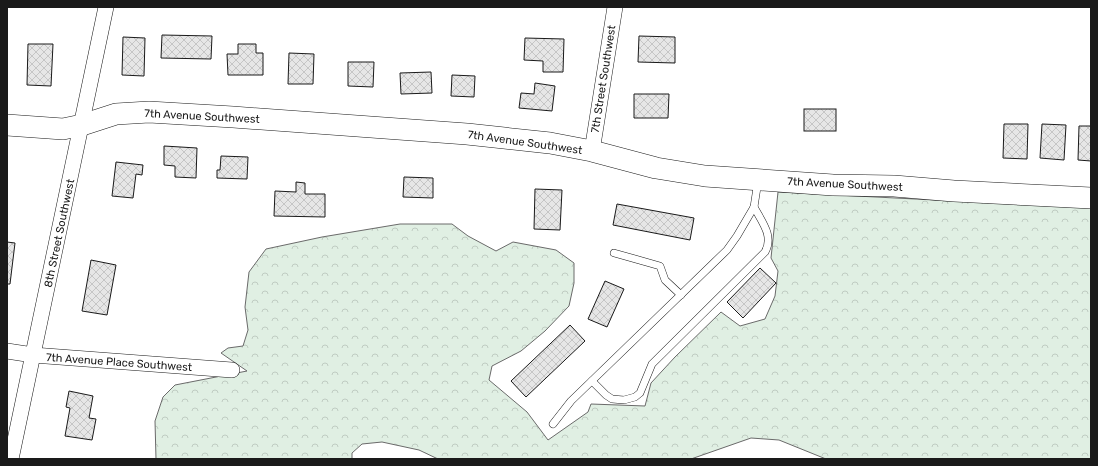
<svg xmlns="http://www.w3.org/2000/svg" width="1098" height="466" font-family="Rubik,sans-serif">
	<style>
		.forest { fill: url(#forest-crowns); stroke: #6a6a6a }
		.building { fill: url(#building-cross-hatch); stroke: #1a1a1a }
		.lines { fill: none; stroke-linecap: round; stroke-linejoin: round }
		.lane-casing { stroke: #1a1a1a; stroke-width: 8 }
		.street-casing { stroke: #1a1a1a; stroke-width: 16 }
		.secondary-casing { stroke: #1a1a1a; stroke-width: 22 }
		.lane { stroke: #fff; stroke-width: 7 }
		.street { stroke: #fff; stroke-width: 15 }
		.secondary { stroke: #fff; stroke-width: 21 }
		.labels { text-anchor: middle; stroke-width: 3; stroke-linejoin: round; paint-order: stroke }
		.street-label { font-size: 11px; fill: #1a1a1a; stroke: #fff }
	</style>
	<defs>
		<pattern id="forest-crowns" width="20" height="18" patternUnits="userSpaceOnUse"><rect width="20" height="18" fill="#e0efe3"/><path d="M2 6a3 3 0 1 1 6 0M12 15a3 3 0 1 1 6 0" fill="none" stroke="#c0ccc2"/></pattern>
		<pattern id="building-cross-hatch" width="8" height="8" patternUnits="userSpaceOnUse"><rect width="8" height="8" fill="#e6e6e6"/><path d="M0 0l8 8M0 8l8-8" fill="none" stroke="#c5c5c5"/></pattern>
	</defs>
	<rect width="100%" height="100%" fill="#fff"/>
	<!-- forest -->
	<polygon class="forest" points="778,192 1091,208 1091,459 826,459 779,440 751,438 691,459 438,459 419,450 382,442 362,444 352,453 352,459 156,459 155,421 163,397 175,385 247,371 221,353 228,348 243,346 248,330 245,307 249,272 266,249 322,237 400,224 452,224 468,236 496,251 513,242 556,250 574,263 574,283 569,306 545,331 521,351 492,366 489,380 527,412 548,440 588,412 591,404 645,406 651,383 675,357 721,312 740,326 765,319 775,296 778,271 771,258"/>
	<!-- building -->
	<g class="building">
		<polygon points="162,35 212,36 211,59 161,58"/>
		<polygon points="639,36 675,37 675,63 638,62"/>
		<polygon points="123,37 145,38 144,76 122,75"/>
		<polygon points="525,38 564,39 563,72 543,72 543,61 524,60"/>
		<polygon points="28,44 53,44 51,86 27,85"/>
		<polygon points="238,44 256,44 256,53 263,53 263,75 228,75 227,54 238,54"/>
		<polygon points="289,53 314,54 313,84 288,84"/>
		<polygon points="348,62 374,62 373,87 348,86"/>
		<polygon points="431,72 432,93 401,94 400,73"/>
		<polygon points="452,75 475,76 474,97 451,96"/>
		<polygon points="535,83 555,86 552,111 519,108 521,93 534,94"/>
		<polygon points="634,94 669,94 668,118 634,118"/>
		<rect x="804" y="109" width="32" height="22"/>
		<polygon points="1004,124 1028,124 1027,159 1003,158"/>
		<polygon points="1042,124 1066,125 1064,160 1040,158"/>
		<polygon points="1079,126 1091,126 1091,161 1078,160"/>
		<polygon points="164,146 197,148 196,178 175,177 175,166 164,165"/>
		<polygon points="221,156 248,157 247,179 217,178 217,170 220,170"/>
		<polygon points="116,162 143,165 142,175 136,174 133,198 112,196"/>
		<polygon points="404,177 433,178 433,198 403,197"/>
		<polygon points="296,182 305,183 305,194 325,194 325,217 274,216 275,191 296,192"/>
		<polygon points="535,189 562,190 560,230 534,229"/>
		<polygon points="617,204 694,218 690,240 613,225"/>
		<polygon points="7,242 15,243 10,284 7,284"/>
		<polygon points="91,260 116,265 107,315 82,311"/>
		<polygon points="760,268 776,283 743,318 727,302"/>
		<polygon points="605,281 624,289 607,327 588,319"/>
		<polygon points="570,325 585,341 526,397 511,381"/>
		<polygon points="69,391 93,396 89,418 96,419 92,440 65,436 70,408 66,407"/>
	</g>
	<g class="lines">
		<defs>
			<g id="lane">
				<polyline points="614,253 660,266 665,280 681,295"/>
				<path d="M592,381l14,14 6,4 12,1 11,-3 5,-4 12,-29 113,-112c9,-16 -3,-30 -11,-45"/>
				<polyline points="553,424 571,401 727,250 737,236 754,207 758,181"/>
			</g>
			<g id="street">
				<polyline points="592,151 615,7"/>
				<polyline points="7,351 33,355 232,370"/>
				<polyline points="11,459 106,7"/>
			</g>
			<polyline id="secondary" points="7,125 63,129 82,125 116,114 149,112 233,117 467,134 550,143 592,151 656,168 705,176 833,185 894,186 954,191 1091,198"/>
		</defs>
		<!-- lane casing -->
		<use href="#lane" class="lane-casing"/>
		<!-- street casing -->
		<use href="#street" class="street-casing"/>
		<!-- secondary casing -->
		<use href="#secondary" class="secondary-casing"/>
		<!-- lane -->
		<use href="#lane" class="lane"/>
		<!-- street -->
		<use href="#street" class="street"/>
		<!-- secondary -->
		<use href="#secondary" class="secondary"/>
	</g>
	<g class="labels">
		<!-- street labels -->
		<g class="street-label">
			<text transform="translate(603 79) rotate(-81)" y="4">7th Street Southwest</text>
			<text transform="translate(202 116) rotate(3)" y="4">7th Avenue Southwest</text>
			<text transform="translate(525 142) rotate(8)" y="4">7th Avenue Southwest</text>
			<text transform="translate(845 184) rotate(3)" y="4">7th Avenue Southwest</text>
			<text transform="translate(59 233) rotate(-78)" y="4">8th Street Southwest</text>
			<text transform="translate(119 362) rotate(4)" y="4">7th Avenue Place Southwest</text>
		</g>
	</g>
	<!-- border -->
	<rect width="1098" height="466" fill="none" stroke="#1a1a1a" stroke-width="16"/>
</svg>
